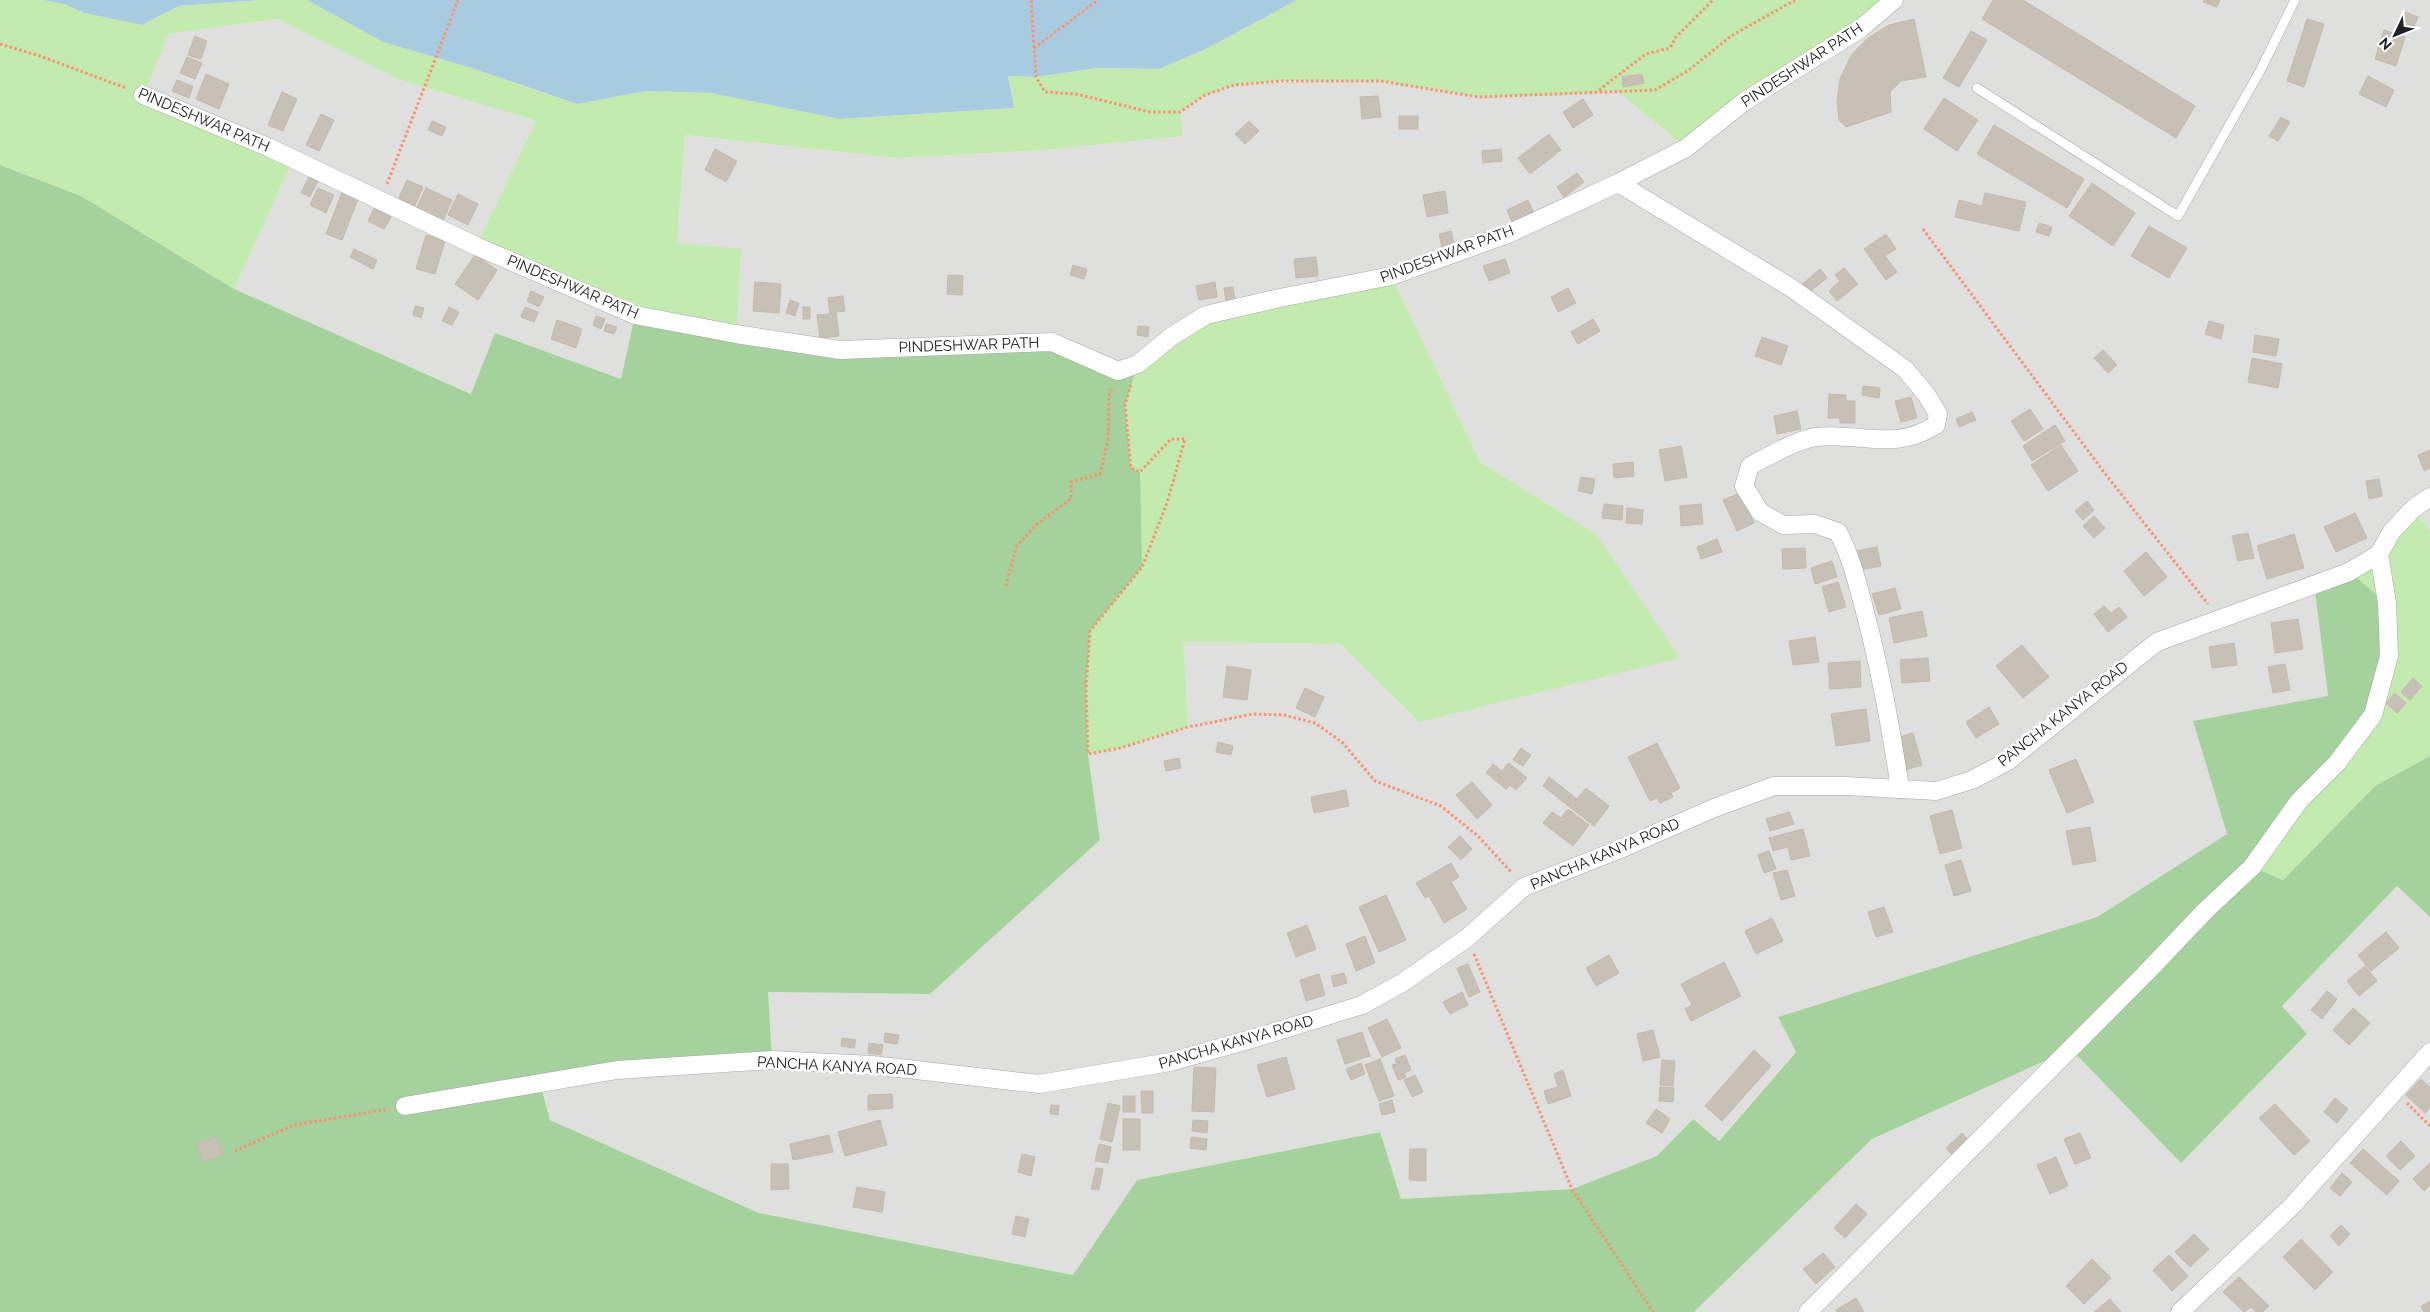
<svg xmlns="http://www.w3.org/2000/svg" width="2430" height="1312" font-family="Raleway,sans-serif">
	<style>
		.residential { fill: #dfdfde }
		.grass { fill: #c4ebaf }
		.forest { fill: #a5d19d }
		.water { fill: #a9cbdf }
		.building { fill: #c7c0b7; stroke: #c4b9aa }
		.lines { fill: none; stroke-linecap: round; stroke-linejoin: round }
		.lane-casing { stroke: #a8a8a8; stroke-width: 10 }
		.street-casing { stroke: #a8a8a8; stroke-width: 19 }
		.path { stroke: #fa9171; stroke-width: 3; stroke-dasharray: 2.5 2.5; stroke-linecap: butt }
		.lane { stroke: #fff; stroke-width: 9 }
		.street { stroke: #fff; stroke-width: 18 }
		.labels { text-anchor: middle; stroke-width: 5; stroke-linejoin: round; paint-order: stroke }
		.street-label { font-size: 15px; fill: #212121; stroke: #fff }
	</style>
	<rect width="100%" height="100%" fill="#f2f0e8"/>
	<!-- residential -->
	<g class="residential">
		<polygon points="1894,0 2430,0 2430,531 2415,508 2379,554 2314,585 2328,697 2193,721 2227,834 2097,917 1778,1017 1796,1051 1718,1141 1692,1119 1658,1156 1572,1189 1401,1199 1379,1132 1137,1180 1074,1275 759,1213 550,1120 540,1083 772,1060 767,992 930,994 1100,840 1088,754 1120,748 1188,727 1182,642 1340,644 1419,722 1596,534 1480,462 1391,277 1138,364 840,350 736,334 677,243 685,135 897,158 1045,150 1183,136 1180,112 1205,95 1234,85 1334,80 1381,81 1478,97 1617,91 1686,148"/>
		<polygon points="277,19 398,79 536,121 476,246 635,315 621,379 495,333 472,394 234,289 293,159 143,95 168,34"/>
		<polygon points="2397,886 2430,917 2430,1312 1694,1312 1872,1139 2071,1049 2181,1163 2307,1035 2282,1006"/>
	</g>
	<!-- grass -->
	<g class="grass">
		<polygon points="0,0 43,0 64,4 84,13 142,25 179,6 258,0 307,0 383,42 468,67 576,104 646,91 711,93 839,119 1013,108 1008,76 1036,77 1097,68 1159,69 1206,49 1297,0 1894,0 1686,148 1617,91 1542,96 1478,97 1381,81 1281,81 1235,85 1205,95 1180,112 1183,136 1045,150 897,158 685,135 677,243 741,249 736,334 635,315 476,246 536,121 398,79 277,19 168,34 144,94 293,159 234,289 81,196 0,165"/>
		<polygon points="1391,276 1480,462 1596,534 1680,658 1419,722 1340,644 1183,642 1188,727 1120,748 1088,754 1086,689 1090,631 1142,567 1125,405 1138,364 1206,315"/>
		<polygon points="2414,508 2430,531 2430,756 2375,786 2283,880 2252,867 2337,763 2349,572"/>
	</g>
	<!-- forest -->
	<polygon class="forest" points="0,165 81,196 234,289 471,394 495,333 621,379 635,315 840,350 1052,342 1094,362 1138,364 1125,405 1131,468 1140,472 1142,567 1090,631 1086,689 1088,754 1100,840 930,994 768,992 772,1060 540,1083 550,1120 759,1213 1073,1275 1137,1180 1380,1132 1401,1199 1572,1189 1657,1156 1693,1119 1719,1141 1796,1052 1778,1017 2097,917 2227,834 2193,721 2328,696 2314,584 2349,572 2387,603 2373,715 2252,867 2283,880 2375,786 2430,756 2430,917 2397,886 2282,1006 2307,1034 2181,1163 2071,1049 1872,1139 1694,1312 0,1312"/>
	<!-- water -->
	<g class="water">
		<polygon points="43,0 258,0 179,6 142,25 84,13 64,4"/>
		<polygon points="307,0 1297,0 1206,49 1159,69 1097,68 1036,77 1008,76 1014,108 839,119 711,93 646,91 577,104 468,67 383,42"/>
	</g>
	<!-- building -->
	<g class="building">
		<polygon points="1993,0 2023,0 2195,106 2176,138 1982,19"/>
		<polygon points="2204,0 2220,0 2217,7 2203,2"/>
		<polygon points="2405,12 2418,17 2414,27 2401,22"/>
		<polygon points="1914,19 1926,77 1901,81 1890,92 1891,112 1846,127 1839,120 1837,101 1840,79 1852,54 1868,38 1889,25"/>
		<polygon points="2307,19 2324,24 2304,87 2287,81"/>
		<polygon points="2384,30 2405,37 2396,66 2375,59"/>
		<polygon points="1971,31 1987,40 1959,87 1943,78"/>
		<polygon points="195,36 207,41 201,59 188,55"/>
		<polygon points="187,57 202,63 195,79 180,73"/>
		<polygon points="206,74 229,84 219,109 196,99"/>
		<polygon points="1642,74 1644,83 1623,87 1622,77"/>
		<polygon points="2368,76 2394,90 2386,107 2359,94"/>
		<polygon points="177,80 193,86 189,98 172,91"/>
		<polygon points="282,92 297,99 283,131 268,125"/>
		<polygon points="1378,96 1381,117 1362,119 1360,97"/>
		<polygon points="1944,98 1978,120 1957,151 1924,129"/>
		<polygon points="1583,99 1593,115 1573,128 1563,112"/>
		<polygon points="321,114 334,120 319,151 306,145"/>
		<rect x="1399" y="116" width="19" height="13"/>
		<polygon points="2281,117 2290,122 2278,141 2269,136"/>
		<polygon points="432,121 446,127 442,136 428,130"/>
		<polygon points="1249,121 1259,131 1245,144 1235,134"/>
		<polygon points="1994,125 2084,179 2067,208 1977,154"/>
		<polygon points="1549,134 1561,150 1530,174 1518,158"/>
		<polygon points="715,149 737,161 726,182 705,170"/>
		<polygon points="1501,149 1502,161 1483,163 1482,151"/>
		<polygon points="1577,173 1584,182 1564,197 1557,187"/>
		<polygon points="309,177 318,181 310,197 301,193"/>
		<polygon points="407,180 423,187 413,210 397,202"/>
		<polygon points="2092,183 2135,213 2113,246 2069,216"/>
		<polygon points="318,188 334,195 326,213 310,205"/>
		<polygon points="426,188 452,200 442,223 415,211"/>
		<polygon points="1445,191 1448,213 1427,217 1423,195"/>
		<polygon points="342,192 358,199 342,240 326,234"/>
		<polygon points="1985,193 2026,202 2019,231 1955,217 1959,200 1982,206"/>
		<polygon points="458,194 478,204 468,225 448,215"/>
		<polygon points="1528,200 1534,213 1512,222 1507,210"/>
		<polygon points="374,208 391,217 384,229 368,221"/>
		<polygon points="2039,223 2052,227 2049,236 2036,232"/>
		<polygon points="2149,226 2187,248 2169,278 2131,256"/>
		<polygon points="1451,231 1454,243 1442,247 1439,234"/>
		<polygon points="1886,234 1896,249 1885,256 1897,272 1886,280 1864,249"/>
		<polygon points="426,235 445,241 435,274 416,269"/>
		<polygon points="354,249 377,260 373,269 350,257"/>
		<polygon points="475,255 497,270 478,300 455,284"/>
		<polygon points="1316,257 1318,276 1296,278 1294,259"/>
		<polygon points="1505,259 1510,273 1489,281 1483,266"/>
		<polygon points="1073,265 1087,269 1084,279 1070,275"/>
		<polygon points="1844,268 1858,284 1837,301 1829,291 1840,281 1835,275"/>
		<polygon points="1820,269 1827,278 1807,294 1800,286"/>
		<polygon points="948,275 963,276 962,295 947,294"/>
		<polygon points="755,282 781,284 779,313 753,311"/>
		<polygon points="1215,282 1217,297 1199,300 1196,286"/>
		<polygon points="1233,287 1235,300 1226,301 1224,288"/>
		<polygon points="1568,288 1576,303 1558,312 1551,297"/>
		<polygon points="531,291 544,297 539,307 527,301"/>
		<polygon points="843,296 845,311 836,312 839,336 820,338 817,315 830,314 828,298"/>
		<polygon points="790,300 799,303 795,316 786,313"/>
		<polygon points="415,306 424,308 421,318 413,315"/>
		<polygon points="449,307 459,312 452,325 442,321"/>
		<polygon points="525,307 538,312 534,322 521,317"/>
		<rect x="803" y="307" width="7" height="12"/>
		<polygon points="596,316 605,319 601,329 593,325"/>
		<polygon points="1593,319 1600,331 1578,344 1571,332"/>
		<polygon points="557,320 582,329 576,348 551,339"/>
		<polygon points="2209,321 2224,325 2221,339 2205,334"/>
		<polygon points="606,324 617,327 614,334 604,331"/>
		<polygon points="1138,326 1149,327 1148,337 1137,335"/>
		<polygon points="2255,335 2279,339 2276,356 2253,352"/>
		<polygon points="1762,337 1788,346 1781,365 1755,356"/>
		<polygon points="2103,350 2117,365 2108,373 2094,358"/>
		<polygon points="2252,358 2282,364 2278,388 2248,382"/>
		<polygon points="1863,386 1880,388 1879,398 1862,395"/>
		<polygon points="1829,394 1846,395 1846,401 1855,401 1855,423 1840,423 1840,418 1828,418"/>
		<polygon points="1911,397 1917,418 1901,422 1895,401"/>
		<polygon points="2030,409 2043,429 2024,441 2011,421"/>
		<polygon points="1797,411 1801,429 1777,434 1774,416"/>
		<polygon points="1972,412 1976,420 1959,427 1956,419"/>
		<polygon points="2055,425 2065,441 2032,461 2023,446"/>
		<polygon points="2061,445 2078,471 2048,491 2031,465"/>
		<polygon points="1681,446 1687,477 1665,481 1659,450"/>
		<polygon points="2430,450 2430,468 2424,471 2418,455"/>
		<polygon points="1633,462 1634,476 1614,478 1613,464"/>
		<polygon points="1581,477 1595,479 1592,494 1578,491"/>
		<polygon points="2379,479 2382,496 2369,499 2366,481"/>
		<polygon points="1740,493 1754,523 1737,531 1723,500"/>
		<polygon points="2087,501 2094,510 2083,520 2075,511"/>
		<polygon points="1604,504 1623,506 1622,520 1602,518"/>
		<polygon points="1701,504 1703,524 1681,526 1680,506"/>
		<polygon points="1627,508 1643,510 1642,524 1626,523"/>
		<polygon points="2355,513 2367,538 2336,552 2324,527"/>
		<polygon points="2094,516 2105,528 2094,538 2083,526"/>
		<polygon points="2248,533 2254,558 2238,561 2232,536"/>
		<polygon points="2294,534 2304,568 2267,579 2257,546"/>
		<polygon points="1717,539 1722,552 1701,559 1697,547"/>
		<polygon points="1877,547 1881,566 1858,570 1855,551"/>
		<polygon points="1805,548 1806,568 1783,569 1782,549"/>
		<polygon points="2146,552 2167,577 2144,596 2124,571"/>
		<polygon points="1832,561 1837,577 1815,584 1811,568"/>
		<polygon points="1838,582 1846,607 1829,612 1822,587"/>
		<polygon points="1895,588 1901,609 1879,615 1872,594"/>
		<polygon points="2104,606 2111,613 2119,607 2127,617 2108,632 2094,614"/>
		<polygon points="1922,611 1927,636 1894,643 1889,618"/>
		<polygon points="2298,619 2303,649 2275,653 2271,623"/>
		<polygon points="1815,637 1819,662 1793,665 1789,641"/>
		<polygon points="2234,643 2237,665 2212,668 2209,647"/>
		<polygon points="2022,645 2049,677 2023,698 1996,666"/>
		<polygon points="1928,658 1930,681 1902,683 1900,660"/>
		<polygon points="1860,661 1861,687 1830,689 1828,663"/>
		<polygon points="2285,664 2290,690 2273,693 2268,667"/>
		<polygon points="1227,666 1251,670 1247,700 1223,697"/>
		<polygon points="2413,678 2422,686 2410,700 2401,692"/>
		<polygon points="1305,688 1324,697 1315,717 1296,708"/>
		<polygon points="2395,693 2406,703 2397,713 2386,703"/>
		<polygon points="1989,707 1999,724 1976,738 1966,722"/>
		<polygon points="1866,709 1870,741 1836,746 1831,714"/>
		<polygon points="1913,733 1922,765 1905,770 1896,738"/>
		<polygon points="1218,742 1233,746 1231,755 1216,752"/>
		<polygon points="1657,743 1680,788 1671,793 1673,797 1660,803 1657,798 1650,801 1628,757"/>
		<polygon points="1521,748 1531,755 1523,766 1513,760"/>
		<polygon points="1179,758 1181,768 1166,771 1164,761"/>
		<polygon points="2076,759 2094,802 2067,813 2049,770"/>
		<polygon points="1509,763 1527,778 1516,790 1510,785 1506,789 1486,773 1493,764 1502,771"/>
		<polygon points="1549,777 1577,799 1586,788 1609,806 1594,826 1543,786"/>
		<polygon points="1472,782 1492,805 1477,819 1456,795"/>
		<polygon points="1346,790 1349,806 1314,813 1311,797"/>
		<polygon points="1568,809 1589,825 1573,846 1543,823 1552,812 1561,818"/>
		<polygon points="1952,810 1962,848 1940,854 1930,816"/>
		<polygon points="1789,812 1794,824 1770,831 1766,819"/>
		<polygon points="2090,827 2096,861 2073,865 2066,831"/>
		<polygon points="1803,829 1810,856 1791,860 1788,847 1773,851 1769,838"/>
		<polygon points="1460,836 1472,849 1461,860 1448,847"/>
		<polygon points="1769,851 1776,869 1764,873 1758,855"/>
		<polygon points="1961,860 1971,891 1954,896 1945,865"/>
		<polygon points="1451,863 1459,877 1451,882 1467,909 1444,923 1429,896 1425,898 1416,883"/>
		<polygon points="1787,870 1795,896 1781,900 1773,873"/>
		<polygon points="1386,895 1406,940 1379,952 1359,907"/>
		<polygon points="1884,907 1893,932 1876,937 1868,912"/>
		<polygon points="1772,918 1783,941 1756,954 1745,931"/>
		<polygon points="1307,925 1316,949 1296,957 1287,933"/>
		<polygon points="2386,932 2399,948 2371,971 2358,955"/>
		<polygon points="1365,936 1375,963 1356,971 1346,944"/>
		<polygon points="1609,955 1619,973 1596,986 1586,968"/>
		<polygon points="1724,962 1741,996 1691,1021 1685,1009 1692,1005 1681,984"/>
		<polygon points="1468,964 1480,992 1469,997 1457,968"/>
		<polygon points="2365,966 2377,981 2359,996 2347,981"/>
		<polygon points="1344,973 1347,983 1334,987 1331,976"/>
		<polygon points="1319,974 1325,995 1306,1001 1300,980"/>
		<polygon points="2327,991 2337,999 2322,1019 2311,1010"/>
		<polygon points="1462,992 1468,1005 1450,1014 1443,1002"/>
		<polygon points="2353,1008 2370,1023 2349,1045 2333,1030"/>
		<polygon points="1387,1019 1401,1048 1382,1057 1368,1028"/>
		<polygon points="1653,1030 1660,1057 1643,1061 1637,1034"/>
		<polygon points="1362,1032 1370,1056 1345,1064 1337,1040"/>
		<polygon points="885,1033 899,1035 897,1044 884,1042"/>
		<polygon points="842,1038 856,1040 854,1048 841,1046"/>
		<polygon points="869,1043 883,1045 881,1055 868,1053"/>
		<polygon points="1754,1050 1771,1066 1722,1121 1705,1106"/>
		<polygon points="1405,1055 1411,1070 1404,1073 1406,1077 1398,1080 1392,1065 1397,1064 1395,1059"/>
		<polygon points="1286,1057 1295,1089 1267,1097 1257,1065"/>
		<polygon points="1380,1059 1394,1096 1379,1101 1365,1065"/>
		<polygon points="1662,1060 1675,1061 1673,1086 1660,1085"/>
		<polygon points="1361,1063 1365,1074 1351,1080 1346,1069"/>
		<polygon points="1194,1067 1216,1068 1214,1112 1192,1111"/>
		<polygon points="1563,1070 1571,1096 1548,1104 1544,1091 1558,1087 1554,1074"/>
		<polygon points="1415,1075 1423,1092 1412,1097 1404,1080"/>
		<polygon points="2421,1079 2430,1087 2430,1108 2425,1113 2406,1095"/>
		<polygon points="1660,1087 1674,1088 1673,1102 1659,1101"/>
		<polygon points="1141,1091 1153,1091 1153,1113 1142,1113"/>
		<polygon points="892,1094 893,1108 868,1110 868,1095"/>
		<rect x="1123" y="1096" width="12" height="16"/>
		<polygon points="2335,1098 2348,1109 2337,1123 2324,1112"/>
		<polygon points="1392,1100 1395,1112 1382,1115 1379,1104"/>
		<polygon points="1108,1103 1120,1106 1112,1142 1100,1139"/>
		<polygon points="2275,1104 2310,1141 2294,1155 2259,1118"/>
		<polygon points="1051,1105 1059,1106 1058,1115 1050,1114"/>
		<polygon points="1656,1109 1670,1119 1662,1133 1646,1123"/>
		<rect x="1123" y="1119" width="17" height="31"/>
		<polygon points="880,1120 887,1145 845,1156 838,1132"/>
		<polygon points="1193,1120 1208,1121 1207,1133 1192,1131"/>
		<polygon points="1962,1133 1968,1140 1952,1155 1946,1148"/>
		<polygon points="2080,1133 2091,1158 2075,1164 2064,1139"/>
		<polygon points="829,1135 833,1152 793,1160 790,1144"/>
		<polygon points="216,1137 223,1154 203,1162 196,1144"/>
		<polygon points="1191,1137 1207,1139 1206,1150 1190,1148"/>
		<polygon points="2401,1141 2415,1156 2400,1170 2386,1156"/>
		<polygon points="1099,1144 1111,1147 1108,1163 1095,1161"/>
		<polygon points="1410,1149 1426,1149 1426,1181 1409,1180"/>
		<polygon points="2363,1149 2399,1181 2387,1195 2350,1163"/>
		<polygon points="1022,1154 1035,1157 1031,1176 1018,1172"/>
		<polygon points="2056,1157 2068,1186 2050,1194 2037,1165"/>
		<polygon points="2430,1163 2430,1185 2424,1191 2413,1179"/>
		<polygon points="771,1164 788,1164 789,1189 771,1190"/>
		<polygon points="1096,1168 1103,1169 1099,1190 1091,1189"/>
		<polygon points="2342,1173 2352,1182 2340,1196 2330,1188"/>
		<polygon points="857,1187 885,1192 882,1212 853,1207"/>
		<polygon points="1856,1204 1867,1214 1845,1238 1834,1228"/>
		<polygon points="1016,1216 1029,1219 1025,1237 1012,1234"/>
		<polygon points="2341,1225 2350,1234 2339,1246 2330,1236"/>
		<polygon points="2194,1234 2209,1249 2190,1267 2175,1252"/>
		<polygon points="2301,1239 2333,1272 2315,1290 2283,1257"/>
		<polygon points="1823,1253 1835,1267 1816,1284 1803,1269"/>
		<polygon points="2169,1255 2188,1276 2172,1291 2153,1270"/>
		<polygon points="2092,1259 2111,1278 2084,1304 2066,1286"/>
		<polygon points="2239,1277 2269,1306 2263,1312 2256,1312 2251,1307 2244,1312 2223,1292"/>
		<polygon points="1856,1298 1864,1312 1837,1312 1836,1310"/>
		<polygon points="2110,1299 2121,1312 2094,1312"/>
		<polygon points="2430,1301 2430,1312 2424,1312 2421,1306"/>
	</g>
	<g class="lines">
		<defs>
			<polyline id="lane" points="1977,88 2178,216 2260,71 2295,0"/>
			<g id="street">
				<polyline points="143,95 268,147 476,246 635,315 736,334 840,350 1052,342 1118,371 1138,364 1172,336 1206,315 1280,298 1391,276 1508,234 1618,183 1686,148 1745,101 1860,29 1894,0"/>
				<path d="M1618,183l172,104 115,82 21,25 12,20 -2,11c-43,27 -74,7 -120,12 -18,2 -50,20 -66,29l-6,20 16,26 23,13 32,-1 23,8c13,24 19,50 26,76 16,60 27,120 36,181"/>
				<polyline points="405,1106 617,1070 772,1060 872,1065 1039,1084 1170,1062 1262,1036 1362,1005 1402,983 1467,938 1524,887 1618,850 1714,808 1774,786 1846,786 1936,791 1972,780 2008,761 2157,642 2349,572 2379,554 2392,531 2414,508 2430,497"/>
				<polyline points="1808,1312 2145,974 2206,910 2252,867 2299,801 2337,763 2373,715 2389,656 2387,603 2379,554"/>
				<polyline points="2180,1312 2292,1206 2430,1052"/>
			</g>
		</defs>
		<!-- lane casing -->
		<use href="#lane" class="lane-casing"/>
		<!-- street casing -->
		<use href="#street" class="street-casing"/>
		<!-- path -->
		<g class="path">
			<polyline points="1031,0 1036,77 1045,92 1076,94 1150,112 1180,112 1205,95 1234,85 1281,81 1381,81 1478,97 1655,90 1689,70 1731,36 1795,0"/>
			<polyline points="0,44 40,56 126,88"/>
			<polyline points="1034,48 1098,0"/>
			<polyline points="1599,90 1646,54 1670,48 1676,37 1713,0"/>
			<polyline points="387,184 458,0"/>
			<polyline points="1923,229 2103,471 2208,604"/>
			<polyline points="1131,385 1125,405 1131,468 1140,472 1171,439 1185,439 1167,503 1142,567 1090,631 1086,689 1088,754 1120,748 1188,727 1253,714 1284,715 1315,723 1343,743 1375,781 1441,806 1478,836 1512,873"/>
			<polyline points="1006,586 1016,547 1037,524 1071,499 1071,482 1100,474 1108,440 1109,396 1112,388"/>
			<polyline points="1474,954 1572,1189 1653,1312"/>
			<polyline points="2407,1103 2430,1126"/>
			<polyline points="235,1151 294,1125 389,1109"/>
		</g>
		<!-- lane -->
		<use href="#lane" class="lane"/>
		<!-- street -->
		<use href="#street" class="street"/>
	</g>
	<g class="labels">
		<!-- street labels -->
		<g class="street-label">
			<text transform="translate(1802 65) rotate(-33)" y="5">PINDESHWAR PATH</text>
			<text transform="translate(204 120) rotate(23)" y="5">PINDESHWAR PATH</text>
			<text transform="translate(1447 254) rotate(-20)" y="5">PINDESHWAR PATH</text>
			<text transform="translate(573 287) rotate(23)" y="5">PINDESHWAR PATH</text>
			<text transform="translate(969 345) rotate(-2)" y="5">PINDESHWAR PATH</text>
			<text transform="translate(2063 714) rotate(-38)" y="5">PANCHA KANYA ROAD</text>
			<text transform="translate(1605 854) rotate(-23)" y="5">PANCHA KANYA ROAD</text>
			<text transform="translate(1236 1042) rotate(-16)" y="5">PANCHA KANYA ROAD</text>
			<text transform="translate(837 1066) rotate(3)" y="5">PANCHA KANYA ROAD</text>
		</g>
	</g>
	<!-- north arrow -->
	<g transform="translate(2395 35) rotate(227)" stroke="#ffffff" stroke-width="4" paint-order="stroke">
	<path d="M0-4L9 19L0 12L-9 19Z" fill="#212121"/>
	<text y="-8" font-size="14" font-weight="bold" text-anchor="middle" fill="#212121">N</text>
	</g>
</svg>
